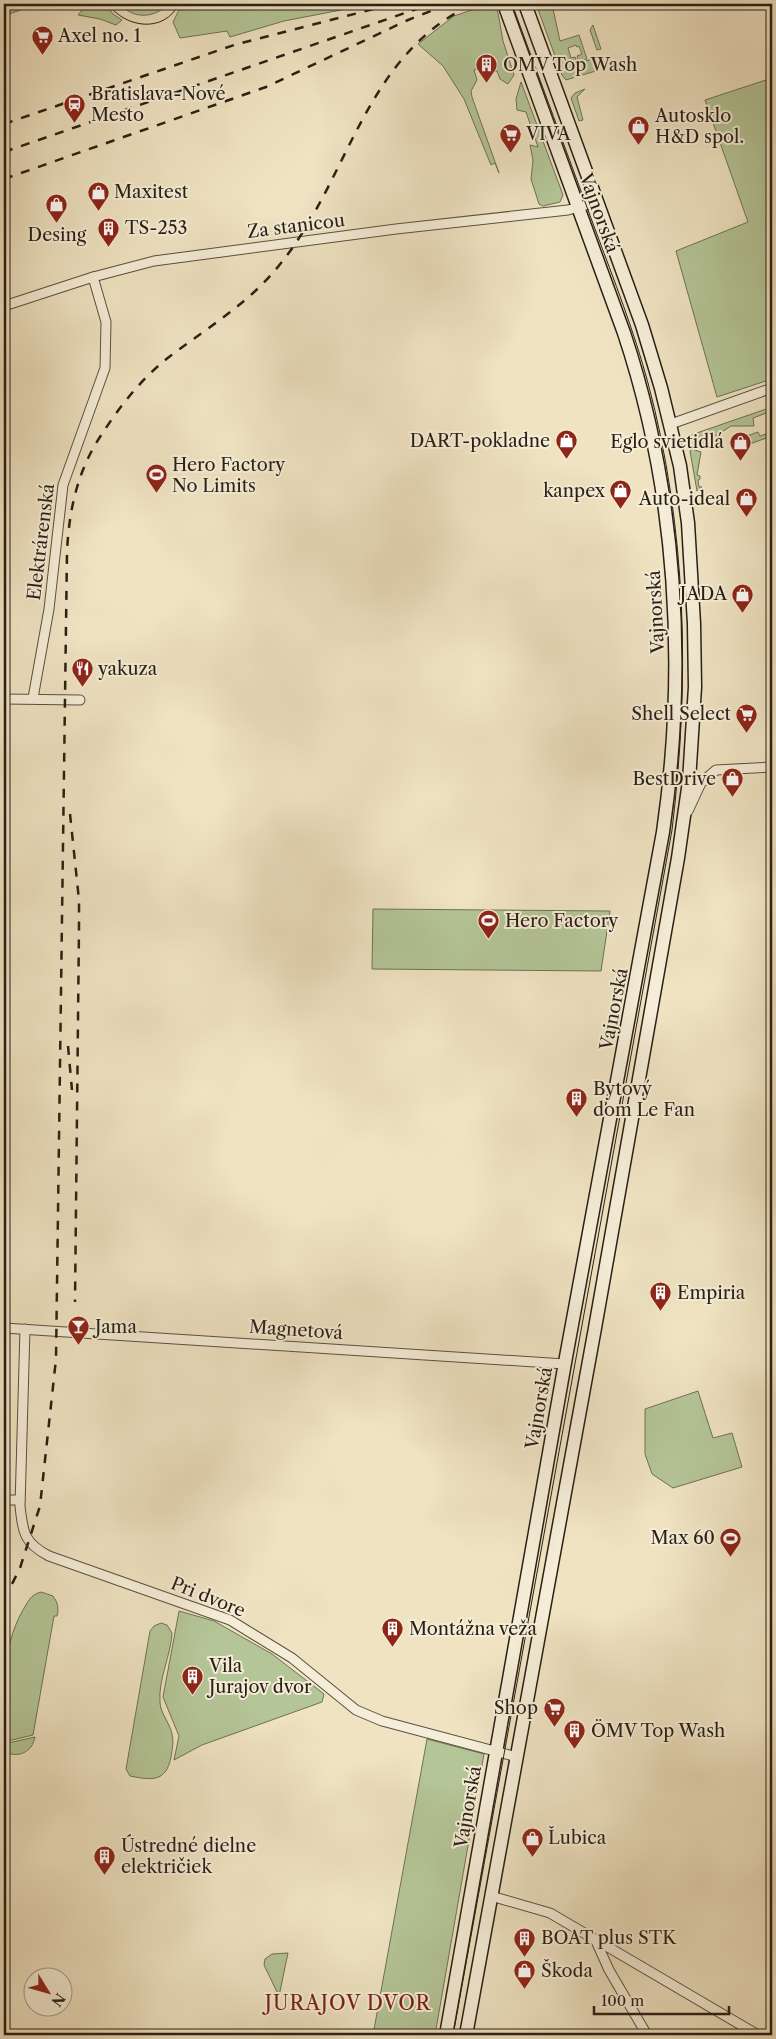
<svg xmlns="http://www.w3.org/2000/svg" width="776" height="2039" font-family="'Libre Caslon Text',serif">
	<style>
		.green { fill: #b4c597; stroke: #6e7256 }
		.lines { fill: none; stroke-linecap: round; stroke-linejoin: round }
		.street-casing { stroke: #5a5040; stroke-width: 11 }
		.secondary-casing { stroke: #291f15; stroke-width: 15 }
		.street { stroke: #f5edd7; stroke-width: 9 }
		.secondary { stroke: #f5edd7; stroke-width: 12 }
		.tram { stroke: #291f15; stroke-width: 1 }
		.rail { stroke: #291f15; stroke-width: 2.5; stroke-dasharray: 9 9; stroke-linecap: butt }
		.labels { text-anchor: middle; stroke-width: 4; stroke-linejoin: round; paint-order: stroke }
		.poi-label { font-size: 18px; fill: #291f15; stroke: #f5edd7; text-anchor: start }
		.street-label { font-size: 18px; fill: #291f15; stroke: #f5edd7 }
		.quarter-label { font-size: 20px; letter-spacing: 1px; fill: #7a1f14; stroke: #f5edd7 }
	</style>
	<rect width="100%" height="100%" fill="#efe3c2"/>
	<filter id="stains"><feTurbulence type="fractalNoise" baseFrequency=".004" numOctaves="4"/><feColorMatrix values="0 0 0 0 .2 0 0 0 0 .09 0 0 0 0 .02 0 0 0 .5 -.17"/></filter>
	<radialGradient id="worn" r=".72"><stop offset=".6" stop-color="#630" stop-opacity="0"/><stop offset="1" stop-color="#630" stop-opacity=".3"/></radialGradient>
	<!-- green -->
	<g class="green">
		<polygon points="4,4 44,4 31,6 4,16"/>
		<polygon points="87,4 106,4 113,14 122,20 116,25 100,19 78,15"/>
		<path d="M120,4h48c-13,14 -34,16 -48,0z"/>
		<polygon points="182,4 372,4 284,21 230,37 227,31 180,38 173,22"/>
		<polygon points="489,4 494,4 498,13 503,41 514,75 508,84 500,79 497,71 491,73 488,65 474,70 477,80 471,91 472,97 499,173 495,163 491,165 464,99 443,66 418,44 454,16"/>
		<polygon points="536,4 552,4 560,41 579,35 587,59 579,62 577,56 582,54 579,46 577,47 576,45 568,48 571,58 575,57 578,64 594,58 599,70 566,80 562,75"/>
		<polygon points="593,25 601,49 597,50 590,30"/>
		<polygon points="772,78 772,379 717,397 676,251 748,222 705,100"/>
		<polygon points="521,82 563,195 560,202 543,206 539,204 531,179 533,160 530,145 538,147 526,112 517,110 516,99"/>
		<polygon points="585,89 577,97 583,120 579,121 571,98 575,93"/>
		<path d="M772,407v4l-19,7 1,8h-23l-19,12 -2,-1 -8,12c-7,-3 -14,-4 -14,-13z"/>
		<polygon points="758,432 760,436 772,432 772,436 747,445 744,437"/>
		<polygon points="692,449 701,452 697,475 700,476 700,479 698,480 699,487 702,487 697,491 690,451"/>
		<polygon points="373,909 610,911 601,971 372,969"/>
		<polygon points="698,1391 713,1438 732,1433 742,1467 673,1488 652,1474 645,1454 645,1409"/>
		<path d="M41,1592l12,4c5,7 6,12 4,20h-3l-21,119 -29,7c0,-45 -4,-92 19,-132 5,-8 7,-15 18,-18z"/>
		<polygon points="179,1611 214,1621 272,1654 324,1694 322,1702 202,1745 174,1760 179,1736 163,1697"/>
		<path d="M161,1623l6,2 5,8c-1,22 -14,47 -12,69 0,11 10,21 12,32 2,8 0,16 -1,23 -5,26 -20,23 -41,19l-4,-7 24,-138 4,-5z"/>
		<path d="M35,1737c-3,16 -17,21 -31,15v-8z"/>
		<polygon points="427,1739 484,1754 435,2035 373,2035"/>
		<polygon points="288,1953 279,1996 264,1965 265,1959 272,1954"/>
	</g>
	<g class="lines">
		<defs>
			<g id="street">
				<polyline points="4,306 93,277 154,261 396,229 568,210 597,202"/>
				<polyline points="671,424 772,388"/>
				<polyline points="33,698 49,609 63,485 105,368 106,322 93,277"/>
				<polyline points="4,699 80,700"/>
				<polyline points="688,811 701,783 716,770 772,767"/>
				<polyline points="4,1328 565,1364"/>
				<path d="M25,1329l-5,177c3,27 4,37 29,50l181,64 62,38 64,52 26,11 135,36"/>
				<polyline points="4,1500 20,1500"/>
				<polyline points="491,1896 550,1913 758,2035"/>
				<polyline points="595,1939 609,1970 647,2035"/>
			</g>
			<g id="secondary">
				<path d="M446,2035l120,-678 97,-525c24,-165 14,-340 -39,-499l-120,-329"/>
				<polyline points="466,2035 595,1328 678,858 689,781 695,687 694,624 688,523 680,466 661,388 642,325 525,4"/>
			</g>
		</defs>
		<!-- street casing -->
		<use href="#street" class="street-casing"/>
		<!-- secondary casing -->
		<use href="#secondary" class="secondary-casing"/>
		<!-- street -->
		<use href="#street" class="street"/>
		<!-- secondary -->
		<use href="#secondary" class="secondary"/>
		<!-- tram -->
		<g class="tram">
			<path d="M108,4c17,24 56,30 71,0"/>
			<path d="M453,2035l219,-1205c18,-149 15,-301 -24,-447 -14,-52 -34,-103 -53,-154 -28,-75 -55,-150 -83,-225"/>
		</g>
		<!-- rail -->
		<g class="rail">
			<polyline points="4,124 234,45 393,4"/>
			<polyline points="4,152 428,5"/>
			<polyline points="4,179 266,87 408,20 449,4"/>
			<polyline points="70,814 79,900 79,927 75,1302"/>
			<polyline points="68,1046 72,1090"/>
			<path d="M4,1600l16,-32 20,-62 16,-147 11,-807c2,-43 11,-83 35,-118 18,-28 40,-56 67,-77 39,-30 81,-54 112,-94 69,-86 83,-208 192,-259"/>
		</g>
	</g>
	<!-- icons -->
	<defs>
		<symbol id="supermarket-pin" viewBox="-11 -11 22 30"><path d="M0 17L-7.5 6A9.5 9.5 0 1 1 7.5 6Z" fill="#8f2418" stroke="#f5edd7"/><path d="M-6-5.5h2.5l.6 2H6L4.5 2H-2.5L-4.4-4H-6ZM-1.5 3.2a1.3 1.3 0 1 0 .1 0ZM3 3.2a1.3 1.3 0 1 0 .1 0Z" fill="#fff"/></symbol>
		<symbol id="building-pin" viewBox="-11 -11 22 30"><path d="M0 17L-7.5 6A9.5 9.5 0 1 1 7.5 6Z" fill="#8f2418" stroke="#f5edd7"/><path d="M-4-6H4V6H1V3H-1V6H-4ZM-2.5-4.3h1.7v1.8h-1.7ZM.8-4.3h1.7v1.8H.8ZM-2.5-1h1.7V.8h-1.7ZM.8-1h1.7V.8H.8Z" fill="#fff"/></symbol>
		<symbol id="station-pin" viewBox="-11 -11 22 30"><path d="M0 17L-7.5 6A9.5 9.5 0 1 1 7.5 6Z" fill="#8f2418" stroke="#f5edd7"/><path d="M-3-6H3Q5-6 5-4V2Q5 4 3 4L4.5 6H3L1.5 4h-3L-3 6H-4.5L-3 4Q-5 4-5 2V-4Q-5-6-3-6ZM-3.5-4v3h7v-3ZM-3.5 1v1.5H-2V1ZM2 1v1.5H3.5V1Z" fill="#fff"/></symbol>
		<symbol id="shop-pin" viewBox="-11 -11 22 30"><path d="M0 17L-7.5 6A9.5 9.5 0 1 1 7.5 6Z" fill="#8f2418" stroke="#f5edd7"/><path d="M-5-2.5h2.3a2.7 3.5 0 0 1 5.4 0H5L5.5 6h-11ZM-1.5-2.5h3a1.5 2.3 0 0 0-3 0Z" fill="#fff"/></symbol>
		<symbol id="stadium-pin" viewBox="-11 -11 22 30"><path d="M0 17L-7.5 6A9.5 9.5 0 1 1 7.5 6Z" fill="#8f2418" stroke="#f5edd7"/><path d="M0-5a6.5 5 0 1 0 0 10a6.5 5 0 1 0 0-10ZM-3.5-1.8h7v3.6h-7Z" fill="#fff"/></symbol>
		<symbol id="restaurant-pin" viewBox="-11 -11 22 30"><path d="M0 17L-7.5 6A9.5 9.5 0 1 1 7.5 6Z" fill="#8f2418" stroke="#f5edd7"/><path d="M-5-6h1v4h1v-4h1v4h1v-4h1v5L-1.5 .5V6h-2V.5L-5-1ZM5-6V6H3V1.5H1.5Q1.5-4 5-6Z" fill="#fff"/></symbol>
		<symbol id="bar-pin" viewBox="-11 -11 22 30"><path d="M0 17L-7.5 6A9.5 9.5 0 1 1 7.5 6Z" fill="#8f2418" stroke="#f5edd7"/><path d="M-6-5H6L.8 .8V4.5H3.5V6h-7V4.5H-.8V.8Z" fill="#fff"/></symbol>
	</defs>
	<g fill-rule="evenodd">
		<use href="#supermarket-pin" x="30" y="24" width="25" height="34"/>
		<use href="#building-pin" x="474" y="52" width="25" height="34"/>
		<use href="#station-pin" x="62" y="92" width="25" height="34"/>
		<use href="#shop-pin" x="626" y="114" width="25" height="34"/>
		<use href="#supermarket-pin" x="498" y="122" width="25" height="34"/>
		<use href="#shop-pin" x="86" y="180" width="25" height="34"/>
		<use href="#shop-pin" x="44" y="192" width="25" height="34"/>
		<use href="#building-pin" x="96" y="216" width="25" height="34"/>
		<use href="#shop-pin" x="554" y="428" width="25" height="34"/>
		<use href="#shop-pin" x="728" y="430" width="25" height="34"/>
		<use href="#stadium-pin" x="144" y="462" width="25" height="34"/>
		<use href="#shop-pin" x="608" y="478" width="25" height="34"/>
		<use href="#shop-pin" x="734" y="486" width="25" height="34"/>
		<use href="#shop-pin" x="730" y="582" width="25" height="34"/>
		<use href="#restaurant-pin" x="70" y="656" width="25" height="34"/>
		<use href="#supermarket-pin" x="734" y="702" width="25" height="34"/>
		<use href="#shop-pin" x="720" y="766" width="25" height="34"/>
		<use href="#stadium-pin" x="476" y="908" width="25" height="34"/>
		<use href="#building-pin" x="564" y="1086" width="25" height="34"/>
		<use href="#building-pin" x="648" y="1280" width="25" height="34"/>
		<use href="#bar-pin" x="66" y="1314" width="25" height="34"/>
		<use href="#stadium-pin" x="718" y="1526" width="25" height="34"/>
		<use href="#building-pin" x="380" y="1616" width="25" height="34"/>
		<use href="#building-pin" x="180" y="1664" width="25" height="34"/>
		<use href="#supermarket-pin" x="542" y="1696" width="25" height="34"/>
		<use href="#building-pin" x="562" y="1718" width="25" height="34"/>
		<use href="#shop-pin" x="520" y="1826" width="25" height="34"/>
		<use href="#building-pin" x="92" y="1844" width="25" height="34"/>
		<use href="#building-pin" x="512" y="1926" width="25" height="34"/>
		<use href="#shop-pin" x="512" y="1958" width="25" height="34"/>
	</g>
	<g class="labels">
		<!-- poi labels -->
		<g class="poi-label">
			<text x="58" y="42">Axel no. 1</text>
			<text x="503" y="71">OMV Top Wash</text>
			<text x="91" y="100">Bratislava-Nové<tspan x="91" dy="21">Mesto</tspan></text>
			<text x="655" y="122">Autosklo<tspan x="655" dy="21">H&amp;D spol.</tspan></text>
			<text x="526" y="140">VIVA</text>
			<text x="114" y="198">Maxitest</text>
			<text x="125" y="234">TS-253</text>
			<text x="57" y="241" text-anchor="middle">Desing</text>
			<text x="550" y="447" text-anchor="end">DART-pokladne</text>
			<text x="724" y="448" text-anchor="end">Eglo svietidlá</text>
			<text x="172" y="471">Hero Factory<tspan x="172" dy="21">No Limits</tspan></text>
			<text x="605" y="497" text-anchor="end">kanpex</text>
			<text x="730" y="505" text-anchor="end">Auto-ideal</text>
			<text x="727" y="600" text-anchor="end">JADA</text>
			<text x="98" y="675">yakuza</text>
			<text x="731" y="720" text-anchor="end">Shell Select</text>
			<text x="716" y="785" text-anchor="end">BestDrive</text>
			<text x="505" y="927">Hero Factory</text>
			<text x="593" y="1095">Bytový<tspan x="593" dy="21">dom Le Fan</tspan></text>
			<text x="677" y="1299">Empiria</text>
			<text x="95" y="1333">Jama</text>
			<text x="715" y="1544" text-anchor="end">Max 60</text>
			<text x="409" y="1635">Montážna veža</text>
			<text x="209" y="1672">Vila<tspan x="209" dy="21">Jurajov dvor</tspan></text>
			<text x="538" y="1714" text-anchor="end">Shop</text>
			<text x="591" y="1737">ÖMV Top Wash</text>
			<text x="548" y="1844">Ľubica</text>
			<text x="121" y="1852">Ústredné dielne<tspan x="121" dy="21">električiek</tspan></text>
			<text x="541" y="1944">BOAT plus STK</text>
			<text x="541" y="1977">Škoda</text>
		</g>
		<!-- street labels -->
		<g class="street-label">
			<text transform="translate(599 213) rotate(70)" y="6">Vajnorská</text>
			<text transform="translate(296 226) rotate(-7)" y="6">Za stanicou</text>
			<text transform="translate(41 542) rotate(-83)" y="6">Elektrárenská</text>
			<text transform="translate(656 612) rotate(-93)" y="6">Vajnorská</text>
			<text transform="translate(614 1009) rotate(-79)" y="6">Vajnorská</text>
			<text transform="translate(296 1330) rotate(4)" y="6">Magnetová</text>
			<text transform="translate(539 1408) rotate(-80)" y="6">Vajnorská</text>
			<text transform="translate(208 1597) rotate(22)" y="6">Pri dvore</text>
			<text transform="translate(468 1807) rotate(-80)" y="6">Vajnorská</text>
		</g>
		<!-- quarter labels -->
		<g class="quarter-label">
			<text x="348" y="2010">JURAJOV DVOR</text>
		</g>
	</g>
	<!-- margin -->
	<rect width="776" height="2039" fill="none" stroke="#efe3c2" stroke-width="20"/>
	<rect x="5" y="5" width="766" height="2029" fill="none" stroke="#291f15" stroke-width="2.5"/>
	<rect x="10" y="10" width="756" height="2019" fill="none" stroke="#291f15"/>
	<!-- north arrow -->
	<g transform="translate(48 1992) rotate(127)"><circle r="24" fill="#f5edd7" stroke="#a39b89"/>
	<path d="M0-4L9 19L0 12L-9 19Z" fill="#8f2418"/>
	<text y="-8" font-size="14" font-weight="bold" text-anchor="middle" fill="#291f15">N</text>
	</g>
	<!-- scale -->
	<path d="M594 2006v8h135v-8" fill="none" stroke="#291f15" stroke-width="2.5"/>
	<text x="601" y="2006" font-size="15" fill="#291f15" stroke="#f5edd7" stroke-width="4" paint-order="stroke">100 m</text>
	<rect width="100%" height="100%" filter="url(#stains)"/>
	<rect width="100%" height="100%" fill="url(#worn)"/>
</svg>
